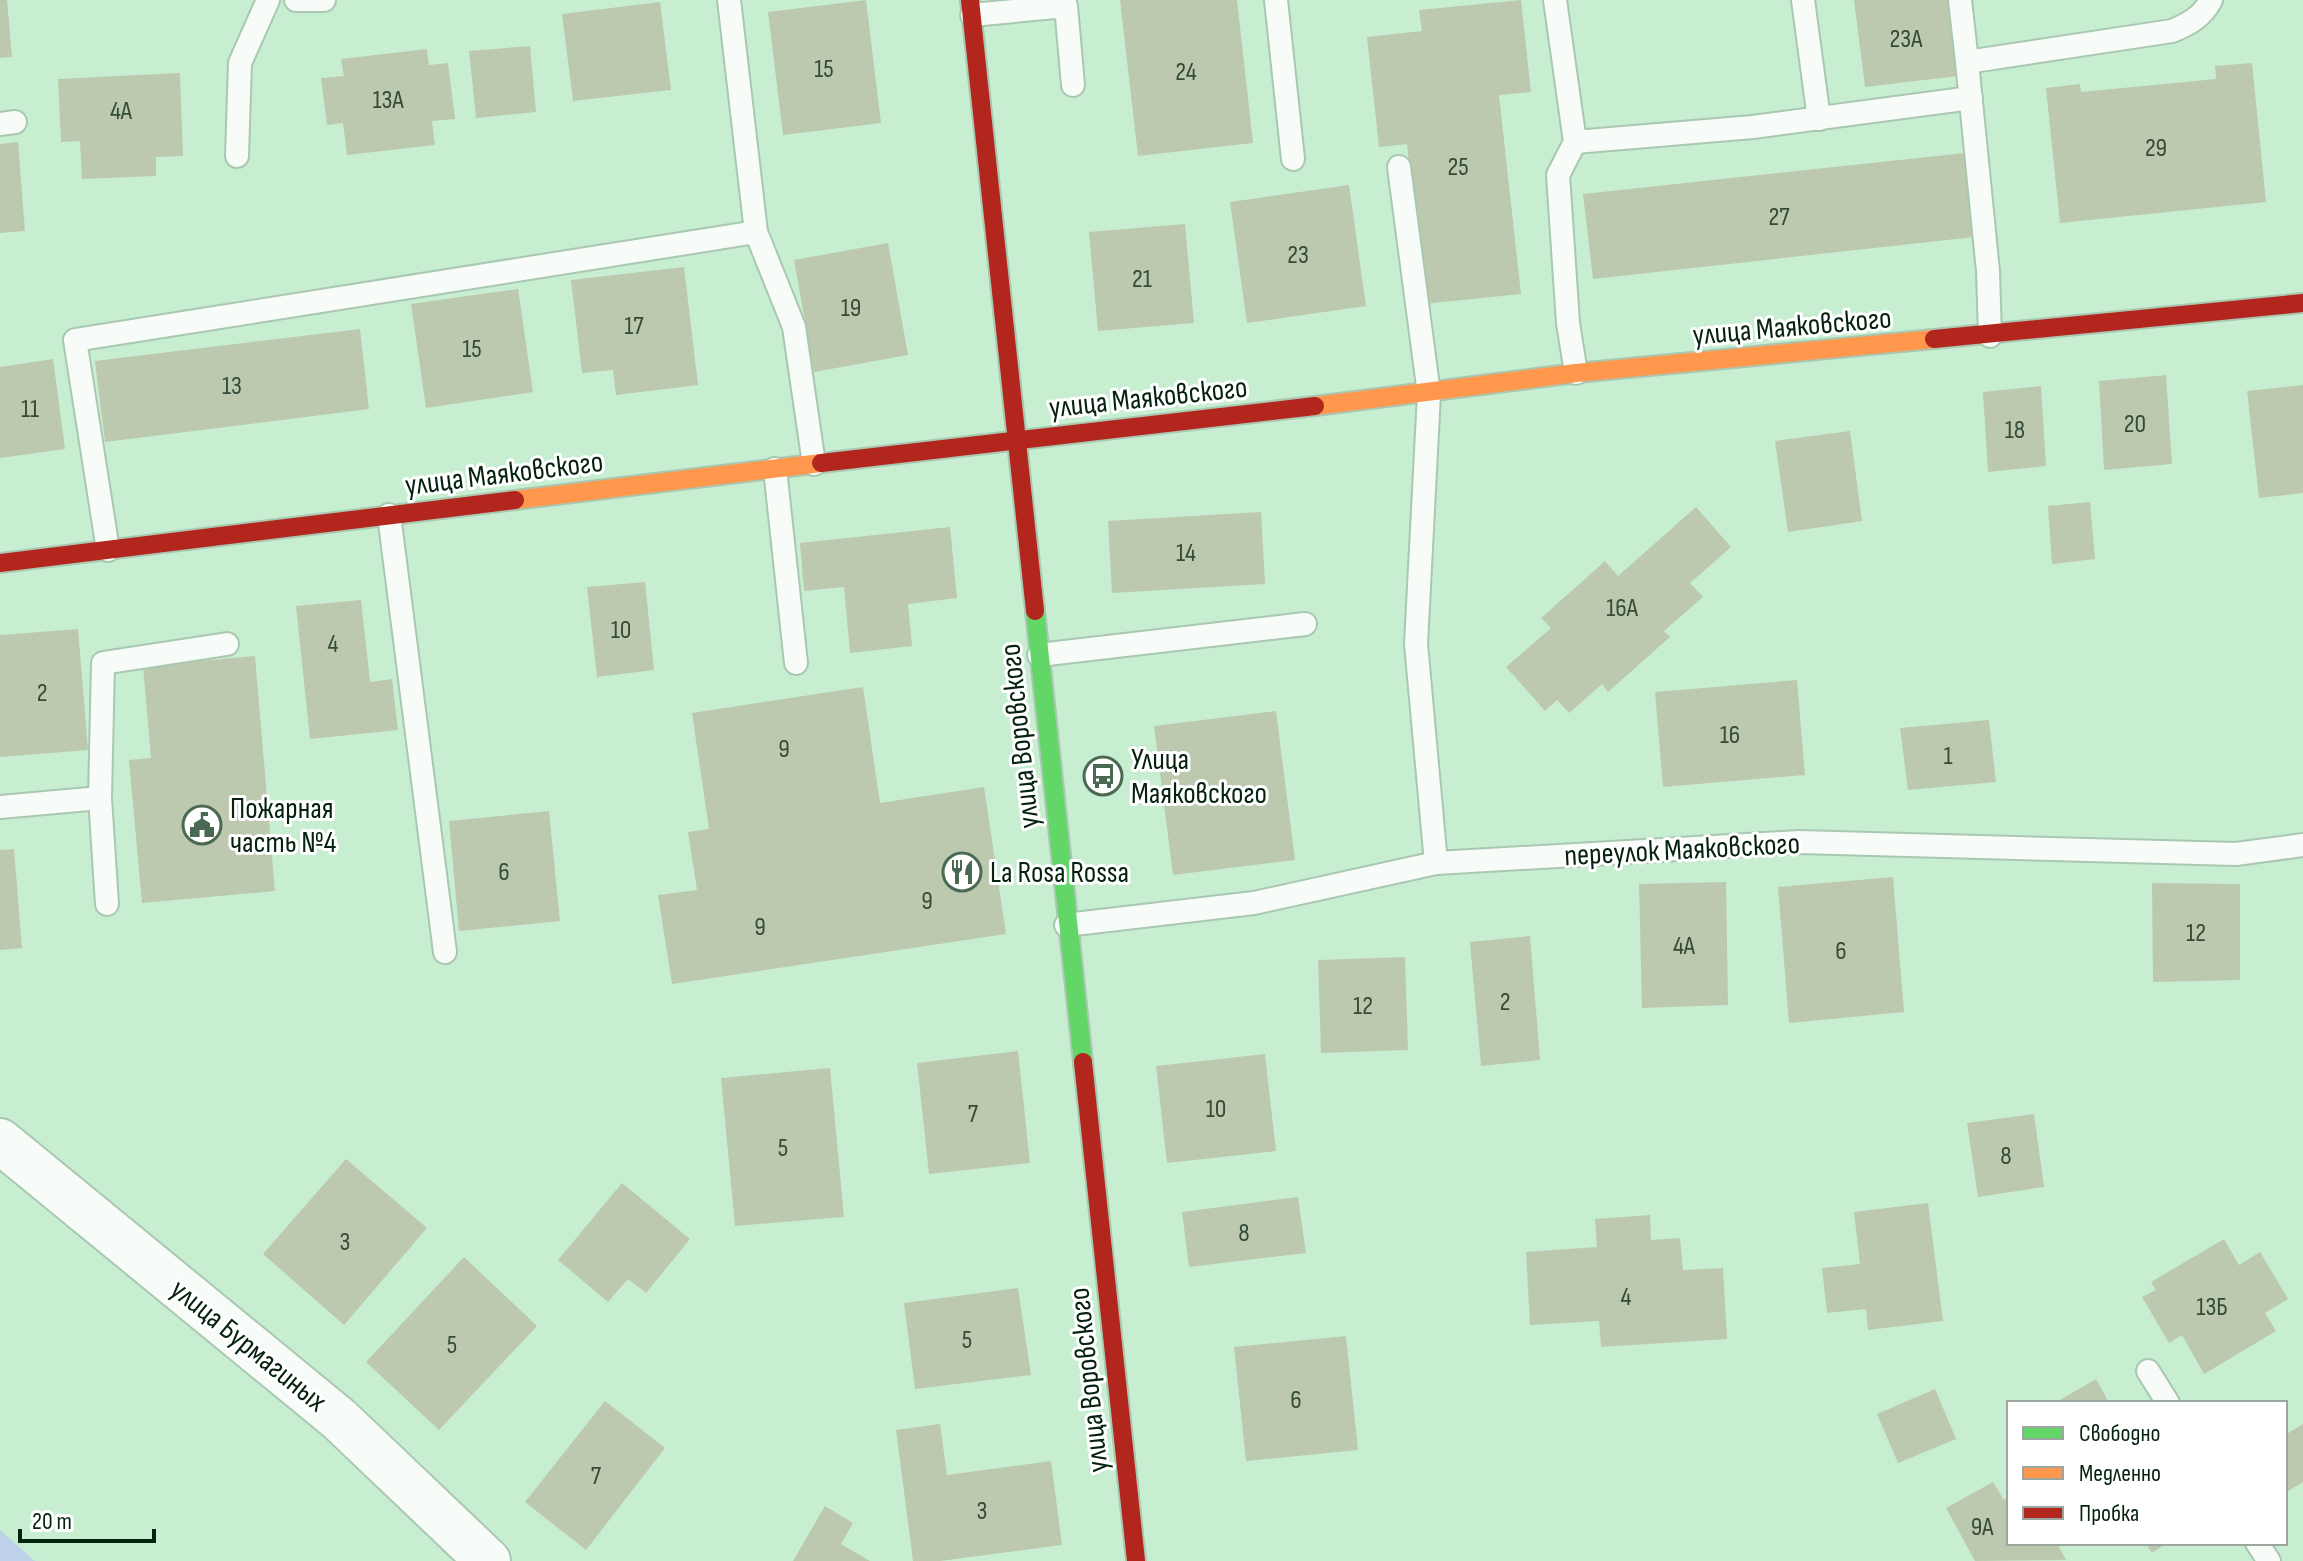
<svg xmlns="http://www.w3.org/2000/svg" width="2303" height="1561" font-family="'Sofia Sans Condensed',sans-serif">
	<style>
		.water { fill: #bdd1e8 }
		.building { fill: #bcc9ae }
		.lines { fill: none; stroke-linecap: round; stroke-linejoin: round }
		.lane-casing { stroke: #a9c7b1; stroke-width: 26 }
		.street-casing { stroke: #a9c7b1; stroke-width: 48 }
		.fast-casing { stroke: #a9c7b1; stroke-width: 22 }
		.slow-casing { stroke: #a9c7b1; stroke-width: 22 }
		.jam-casing { stroke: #a9c7b1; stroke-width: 22 }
		.lane { stroke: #f7fcf8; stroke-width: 22 }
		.street { stroke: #f7fcf8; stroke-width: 44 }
		.fast { stroke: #63d668; stroke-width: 18 }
		.slow { stroke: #ff974d; stroke-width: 18 }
		.jam { stroke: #b3261e; stroke-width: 18 }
		.labels { text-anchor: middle; stroke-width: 6; stroke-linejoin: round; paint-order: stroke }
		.number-label { font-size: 26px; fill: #334b37 }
		.street-label { font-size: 30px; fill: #05210f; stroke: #fff }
		.poi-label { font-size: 30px; fill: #05210f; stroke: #fff; text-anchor: start }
	</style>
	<rect width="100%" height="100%" fill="#c8eed2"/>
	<!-- water -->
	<polygon class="water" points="0,1530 35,1561 0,1561"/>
	<!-- building -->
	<g class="building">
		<polygon points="0,0 7,0 12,57 0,58"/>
		<polygon points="866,0 881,123 783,135 768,12"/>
		<polygon points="1120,0 1237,0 1253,143 1138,156"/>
		<polygon points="1521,0 1531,92 1499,95 1521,294 1424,304 1407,144 1379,147 1367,37 1422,31 1419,10"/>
		<polygon points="1854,0 1948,0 1958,76 1865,87"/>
		<polygon points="660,2 671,90 573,101 562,14"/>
		<polygon points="530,46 536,112 476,118 469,51"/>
		<polygon points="427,49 429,65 448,63 455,119 432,121 435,145 347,155 343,123 327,125 321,78 344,76 341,59"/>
		<polygon points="2252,63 2266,202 2060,223 2046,88 2080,84 2081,92 2216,79 2215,66"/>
		<polygon points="180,73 183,156 156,157 156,176 82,179 80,141 61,142 58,79"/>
		<polygon points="18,142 25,231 0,233 0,144"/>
		<polygon points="1965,153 1974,237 1593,279 1583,194"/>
		<polygon points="1349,185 1366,306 1247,323 1230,202"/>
		<polygon points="1185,224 1194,323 1098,331 1089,232"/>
		<polygon points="888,243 908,355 814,372 794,260"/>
		<polygon points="684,267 698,385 616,395 613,370 582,373 571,280"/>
		<polygon points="518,289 533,392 426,408 411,304"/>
		<polygon points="360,329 369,409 105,442 95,361"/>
		<polygon points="53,359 65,449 0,458 0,367"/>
		<polygon points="2166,375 2172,464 2104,470 2099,381"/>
		<polygon points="2303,385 2303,493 2259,498 2247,391"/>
		<polygon points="2041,386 2046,466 1988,472 1983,392"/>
		<polygon points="1850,431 1862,521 1788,532 1775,441"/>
		<polygon points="2090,502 2095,559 2052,564 2048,506"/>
		<polygon points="1696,507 1731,547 1690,583 1703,597 1664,631 1670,637 1608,692 1602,684 1569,713 1557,700 1545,711 1506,667 1551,628 1541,618 1605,561 1618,576"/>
		<polygon points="1261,512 1265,584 1112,593 1108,521"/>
		<polygon points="950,527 957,598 908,604 912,646 850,653 844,587 804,591 800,543"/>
		<polygon points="645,582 654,670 597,677 587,587"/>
		<polygon points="361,600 370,682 392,679 398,730 310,739 296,606"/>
		<polygon points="78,629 88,750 0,757 0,635"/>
		<polygon points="255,656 275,891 142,903 129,760 151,758 143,666"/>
		<polygon points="1797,680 1805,775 1663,787 1655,692"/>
		<polygon points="863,687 880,803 984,787 1006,934 672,984 658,895 697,890 688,832 709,829 692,713"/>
		<polygon points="1276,711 1295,860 1173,875 1154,726"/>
		<polygon points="1989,720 1996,782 1908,790 1900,728"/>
		<polygon points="549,811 560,921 459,931 449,821"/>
		<polygon points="14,849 22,948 0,950 0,850"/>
		<polygon points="1893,877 1904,1012 1789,1023 1778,887"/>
		<polygon points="1726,882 1728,1005 1642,1008 1639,884"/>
		<polygon points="2152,883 2240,884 2240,980 2153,982"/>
		<polygon points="1530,936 1540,1060 1481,1066 1470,942"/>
		<polygon points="1405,957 1408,1050 1321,1053 1318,960"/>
		<polygon points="1018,1051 1030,1163 929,1174 917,1063"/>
		<polygon points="1265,1054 1276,1151 1167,1163 1156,1066"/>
		<polygon points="830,1068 844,1217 735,1226 721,1078"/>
		<polygon points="2034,1114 2044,1187 1978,1197 1967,1123"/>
		<polygon points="346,1159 427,1228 344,1325 263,1254"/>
		<polygon points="622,1183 690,1239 646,1293 628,1279 608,1302 558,1260"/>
		<polygon points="1298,1197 1306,1253 1189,1267 1182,1212"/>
		<polygon points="1928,1203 1943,1321 1868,1330 1866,1309 1827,1313 1822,1268 1860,1264 1854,1212"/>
		<polygon points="1650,1215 1651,1240 1680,1238 1683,1270 1723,1268 1727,1339 1601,1347 1599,1321 1530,1325 1526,1252 1597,1247 1595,1219"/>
		<polygon points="2224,1239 2239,1265 2260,1252 2288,1299 2265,1313 2276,1331 2204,1374 2182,1335 2169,1343 2142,1297 2156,1290 2151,1282"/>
		<polygon points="464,1257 537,1326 439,1430 366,1362"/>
		<polygon points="1018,1288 1031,1375 915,1389 904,1303"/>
		<polygon points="1346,1336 1358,1450 1246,1461 1234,1347"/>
		<polygon points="2096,1379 2109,1403 2055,1403"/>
		<polygon points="1935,1389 1956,1439 1898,1463 1877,1414"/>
		<polygon points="605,1401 665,1448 586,1550 525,1502"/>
		<polygon points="940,1424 947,1475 1051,1461 1062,1545 940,1561 913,1561 896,1430"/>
		<polygon points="2303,1424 2303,1482 2288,1491 2285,1435"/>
		<polygon points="1993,1482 2004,1500 2009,1497 2009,1543 2057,1543 2066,1560 1975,1561 1946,1508"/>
		<polygon points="825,1506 853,1523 841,1544 870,1561 793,1561"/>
		<polygon points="2145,1543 2167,1543 2152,1553"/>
	</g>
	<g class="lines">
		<defs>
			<g id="lane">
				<polyline points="296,0 324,0"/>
				<polyline points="729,0 756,232 794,327 814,464"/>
				<polyline points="1276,0 1293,159"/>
				<polyline points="1555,0 1575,142 1558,175 1568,323 1576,373"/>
				<polyline points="1803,0 1819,119"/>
				<polyline points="1960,0 1967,62"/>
				<polyline points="972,15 1066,6 1073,85"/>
				<polyline points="0,124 15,122"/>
				<polyline points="1575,142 1753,127 1971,98"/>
				<polyline points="237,156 240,63 268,0"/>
				<polyline points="1399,167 1429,394 1416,644 1436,863"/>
				<path d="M1990,336l-2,-65 -21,-209 205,-31c17,-7 30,-14 39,-31"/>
				<polyline points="775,469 796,663"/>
				<polyline points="389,515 445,952"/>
				<polyline points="108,550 75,340 756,232"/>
				<polyline points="1039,655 1305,624"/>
				<polyline points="0,807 100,798"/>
				<polyline points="107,904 100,798 103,663 227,644"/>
				<polyline points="1066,925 1254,903 1436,863 1799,842 2236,854 2303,845"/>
				<polyline points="2148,1371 2168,1403"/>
				<polyline points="2257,1543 2269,1561"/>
			</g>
			<polyline id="street" points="0,1141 339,1419 488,1561"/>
			<polyline id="fast" points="1035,611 1083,1062"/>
			<g id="slow">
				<polyline points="1315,406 1576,373 1934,339"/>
				<polyline points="515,500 821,463"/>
			</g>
			<g id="jam">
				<polyline points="970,0 1035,611"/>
				<polyline points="1934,339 2303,303"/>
				<polyline points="821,463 1315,406"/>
				<polyline points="0,563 515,500"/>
				<polyline points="1083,1062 1136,1561"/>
			</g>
		</defs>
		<!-- lane casing -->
		<use href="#lane" class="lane-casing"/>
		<!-- street casing -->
		<use href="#street" class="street-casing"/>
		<!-- fast casing -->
		<use href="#fast" class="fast-casing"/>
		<!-- slow casing -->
		<use href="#slow" class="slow-casing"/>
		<!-- jam casing -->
		<use href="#jam" class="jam-casing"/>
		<!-- lane -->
		<use href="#lane" class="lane"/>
		<!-- street -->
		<use href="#street" class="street"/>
		<!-- fast -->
		<use href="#fast" class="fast"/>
		<!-- slow -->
		<use href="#slow" class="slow"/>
		<!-- jam -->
		<use href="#jam" class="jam"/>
	</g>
	<!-- icons -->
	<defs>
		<symbol id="bus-ring" viewBox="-11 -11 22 22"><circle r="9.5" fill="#fff" stroke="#496953" stroke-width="1.5"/><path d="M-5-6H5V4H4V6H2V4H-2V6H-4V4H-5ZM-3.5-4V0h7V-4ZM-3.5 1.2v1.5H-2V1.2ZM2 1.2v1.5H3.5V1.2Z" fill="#496953"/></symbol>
		<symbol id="civic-ring" viewBox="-11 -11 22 22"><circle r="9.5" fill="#fff" stroke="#496953" stroke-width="1.5"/><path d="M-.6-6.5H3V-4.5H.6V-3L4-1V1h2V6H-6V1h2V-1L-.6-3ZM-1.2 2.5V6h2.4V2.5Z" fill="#496953"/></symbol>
		<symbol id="restaurant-ring" viewBox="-11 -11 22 22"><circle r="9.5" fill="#fff" stroke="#496953" stroke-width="1.5"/><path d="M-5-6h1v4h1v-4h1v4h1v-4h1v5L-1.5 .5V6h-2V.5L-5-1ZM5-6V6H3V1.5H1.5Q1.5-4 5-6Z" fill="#496953"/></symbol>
	</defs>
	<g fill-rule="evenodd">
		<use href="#bus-ring" x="1081" y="754" width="44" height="44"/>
		<use href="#civic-ring" x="180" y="803" width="44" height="44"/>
		<use href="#restaurant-ring" x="940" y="850" width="44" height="44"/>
	</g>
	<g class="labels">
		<!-- number labels -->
		<g class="number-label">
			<text x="1906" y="47">23А</text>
			<text x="824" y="77">15</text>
			<text x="1186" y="80">24</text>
			<text x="388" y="108">13А</text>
			<text x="121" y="119">4А</text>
			<text x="2156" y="156">29</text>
			<text x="1458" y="175">25</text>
			<text x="1779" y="225">27</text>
			<text x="1298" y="263">23</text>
			<text x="1142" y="287">21</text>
			<text x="851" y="316">19</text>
			<text x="634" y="334">17</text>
			<text x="472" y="357">15</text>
			<text x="232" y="394">13</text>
			<text x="30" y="417">11</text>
			<text x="2135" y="432">20</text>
			<text x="2015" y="438">18</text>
			<text x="1186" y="561">14</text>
			<text x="1622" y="616">16А</text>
			<text x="621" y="638">10</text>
			<text x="333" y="652">4</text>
			<text x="42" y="701">2</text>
			<text x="1730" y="743">16</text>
			<text x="784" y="757">9</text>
			<text x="1948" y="764">1</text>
			<text x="504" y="880">6</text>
			<text x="927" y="909">9</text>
			<text x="760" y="935">9</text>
			<text x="2196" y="941">12</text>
			<text x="1684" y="954">4А</text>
			<text x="1841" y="959">6</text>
			<text x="1505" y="1010">2</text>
			<text x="1363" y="1014">12</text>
			<text x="1216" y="1117">10</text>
			<text x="973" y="1122">7</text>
			<text x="783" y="1156">5</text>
			<text x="2006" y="1164">8</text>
			<text x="1244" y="1241">8</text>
			<text x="345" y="1250">3</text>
			<text x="1626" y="1305">4</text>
			<text x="2212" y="1315">13Б</text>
			<text x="967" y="1348">5</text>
			<text x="452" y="1353">5</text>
			<text x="1296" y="1408">6</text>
			<text x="596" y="1484">7</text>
			<text x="982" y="1519">3</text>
			<text x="1982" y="1535">9А</text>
		</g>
		<!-- street labels -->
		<g class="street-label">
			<text transform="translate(1792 326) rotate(-5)" y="10">улица Маяковского</text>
			<text transform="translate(1148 397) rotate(-6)" y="10">улица Маяковского</text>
			<text transform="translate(504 473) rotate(-7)" y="10">улица Маяковского</text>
			<text transform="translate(1019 736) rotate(-96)" y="10">улица Воровского</text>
			<text transform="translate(1682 849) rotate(-3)" y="10">переулок Маяковского</text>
			<text transform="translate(249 1345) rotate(39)" y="10">улица Бурмагиных</text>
			<text transform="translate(1088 1380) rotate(-96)" y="10">улица Воровского</text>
		</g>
		<!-- poi labels -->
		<g class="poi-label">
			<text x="1131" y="769">Улица<tspan x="1131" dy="34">Маяковского</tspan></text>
			<text x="230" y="818">Пожарная<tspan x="230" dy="34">часть №4</tspan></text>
			<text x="990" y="882">La Rosa Rossa</text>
		</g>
	</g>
	<!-- legend -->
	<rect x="2007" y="1401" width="280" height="144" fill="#ffffff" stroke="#9ba69f" stroke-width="2"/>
	<rect x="2023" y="1427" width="40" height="12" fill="#63d668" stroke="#9ba69f" stroke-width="2"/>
	<text x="2079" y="1441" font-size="24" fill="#05210f">Свободно</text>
	<rect x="2023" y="1467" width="40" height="12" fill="#ff974d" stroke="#9ba69f" stroke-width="2"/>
	<text x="2079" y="1481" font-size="24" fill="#05210f">Медленно</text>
	<rect x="2023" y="1507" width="40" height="12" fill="#b3261e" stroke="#9ba69f" stroke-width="2"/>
	<text x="2079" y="1521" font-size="24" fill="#05210f">Пробка</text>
	<!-- scale -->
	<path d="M20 1529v12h134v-12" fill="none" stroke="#05210f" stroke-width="4"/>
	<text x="32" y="1529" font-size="24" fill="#05210f" stroke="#ffffff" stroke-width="6" paint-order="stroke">20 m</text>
</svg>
